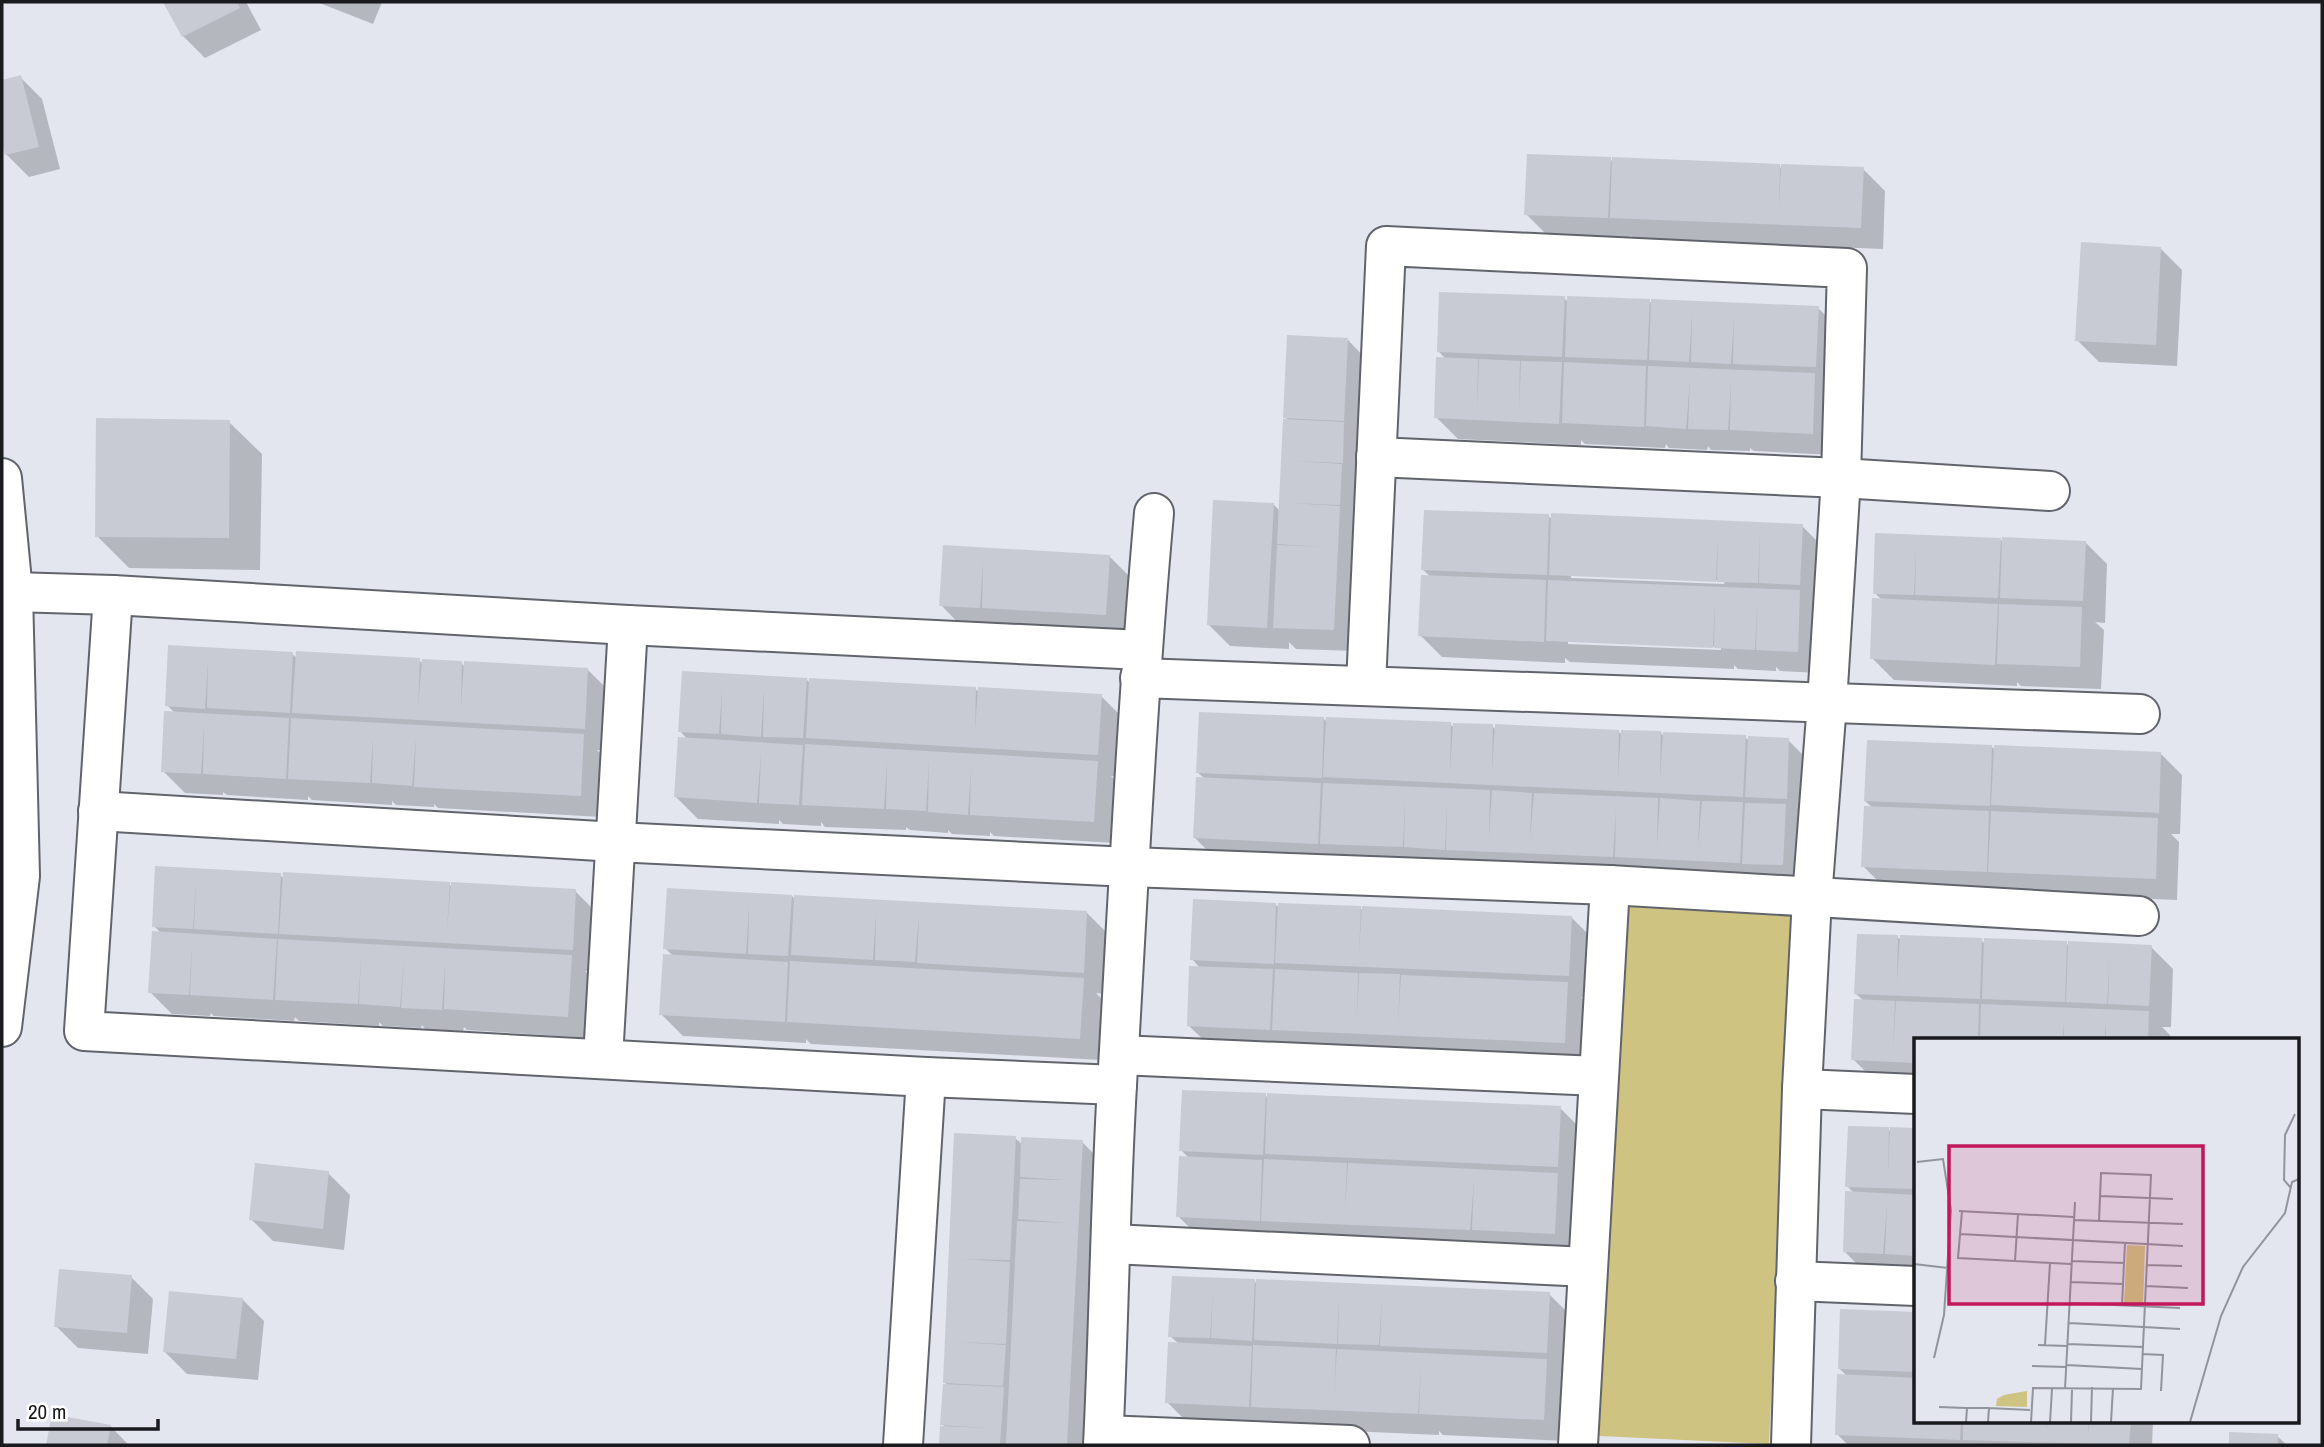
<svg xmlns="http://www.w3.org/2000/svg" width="2324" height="1447" font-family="'Archivo Narrow',sans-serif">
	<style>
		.green { fill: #cfc381 }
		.shadow { fill: #0003; fill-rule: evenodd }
		.building { fill: #c8cbd4 }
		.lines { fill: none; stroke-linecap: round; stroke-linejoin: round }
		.minor-casing { stroke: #62646c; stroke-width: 42 }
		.minor { stroke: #fff; stroke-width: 38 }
		.inset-road { fill: none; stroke: #92949b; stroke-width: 2 }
		.view { fill: #c2185b; fill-opacity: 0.15; stroke: #c2185b; stroke-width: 3.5 }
		.inset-edge { fill: none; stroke: #191a1e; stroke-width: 3.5 }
	</style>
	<rect width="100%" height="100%" fill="#e3e5ef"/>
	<!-- green -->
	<polygon class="green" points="1624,905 1794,913 1769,1444 1599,1436"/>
	<!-- shadow -->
	<g class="shadow">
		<polygon points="165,2 246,2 261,30 205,58 183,36"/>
		<polygon points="317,2 382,2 373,24"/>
		<polygon points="20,77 42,99 60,169 29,177 7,155 2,134 2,82"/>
		<polygon points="1610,159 1614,163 1779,166 1783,170 1863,169 1885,191 1883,249 1634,239 1630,235 1630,239 1548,236 1526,214"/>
		<polygon points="2160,248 2182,270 2177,366 2099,362 2077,340"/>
		<polygon points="1564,298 1569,303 1649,301 1653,305 1818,308 1840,330 1834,455 1754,451 1750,448 1750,451 1711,450 1708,446 1707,450 1669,448 1666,444 1665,448 1585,444 1581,440 1581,445 1458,439 1436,417 1446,359 1439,352"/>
		<polygon points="1348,340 1369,362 1356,651 1296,649 1289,642 1289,649 1230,646 1208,624 1273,504 1280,511 1289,421 1285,417"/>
		<polygon points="229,422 262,454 260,570 129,568 97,536"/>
		<path d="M1548,516l5,4 249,6 22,22 -3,58h-8l8,8 -2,59 -39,-2 -4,-4v4l-38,-2 -4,-4v4l-164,-7 -5,-4v5l-123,-6 -22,-22 11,-58 -8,-7zM1571,574l154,7 -1,3 -153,-6zM1568,640l153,7v3l-153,-6z"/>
		<polygon points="1877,535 2000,539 2004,543 2085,542 2107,564 2105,623 2095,622 2104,630 2101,689 2021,686 2017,682 2017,686 1894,680 1872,658 1882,600 1875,593"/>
		<polygon points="944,547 1109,556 1131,578 1127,637 962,627 941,605"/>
		<polygon points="170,647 292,654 297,658 419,660 423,664 461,663 465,667 588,670 610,692 607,750 597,750 606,758 602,817 438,808 434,804 434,807 396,805 392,801 392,805 312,800 308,796 308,800 227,795 223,792 223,795 185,793 163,771 175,713 167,705"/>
		<polygon points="683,673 806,679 810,683 975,689 979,692 1101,696 1123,718 1120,777 1111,776 1120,785 1116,843 994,836 990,832 990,836 952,834 948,830 948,833 910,830 906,827 906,830 825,827 821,822 821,826 783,824 779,820 779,824 698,819 676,797 687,739 680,731"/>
		<polygon points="1323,718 1328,723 1450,724 1454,728 1492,726 1496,730 1618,731 1622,735 1661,733 1664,737 1745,737 1750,742 1788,740 1810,762 1808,820 1799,820 1807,828 1805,886 1216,859 1194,837 1205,779 1197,772"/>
		<polygon points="1991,746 1995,750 2160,753 2182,775 2180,834 2171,834 2179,842 2177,900 1885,888 1863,866 1873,808 1865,801"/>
		<polygon points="157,868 280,875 284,879 449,884 453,888 575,891 597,913 594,971 585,971 593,979 590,1038 467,1030 464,1027 463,1031 425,1029 422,1025 421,1028 383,1026 379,1022 379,1026 299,1021 295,1017 294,1021 214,1016 211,1013 210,1016 172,1014 150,992 162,934 154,926"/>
		<polygon points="669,890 792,896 795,900 1087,913 1109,935 1105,994 1096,993 1105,1002 1101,1060 811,1044 806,1039 806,1043 683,1036 661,1014 673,956 665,948"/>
		<polygon points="1275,904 1280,909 1360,908 1364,912 1571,917 1593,939 1590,998 1581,997 1589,1006 1587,1065 1211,1047 1189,1026 1200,968 1192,959"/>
		<polygon points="1897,937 1901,940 1981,940 1986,945 2066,943 2070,947 2151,947 2173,969 2171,1027 2162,1027 2170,1035 2170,1039 1916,1039 1916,1083 1875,1081 1853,1059 1864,1001 1856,994"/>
		<polygon points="1265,1095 1269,1099 1560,1108 1582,1130 1579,1188 1571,1188 1579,1196 1576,1255 1200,1238 1178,1216 1189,1158 1181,1150"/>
		<polygon points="1888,1129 1892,1133 1892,1129 1916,1130 1916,1276 1866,1273 1844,1251 1854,1193 1847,1186"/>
		<polygon points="956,1135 1015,1138 1023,1145 1082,1142 1104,1164 1090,1445 941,1445 942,1428 946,1428 942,1424 949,1386 944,1382"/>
		<polygon points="328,1173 350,1195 344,1250 273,1241 251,1219"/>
		<polygon points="131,1277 153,1299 148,1354 78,1348 56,1326"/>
		<polygon points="1173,1278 1254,1281 1258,1285 1549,1294 1571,1316 1568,1374 1560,1374 1568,1382 1565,1441 1443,1435 1439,1431 1439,1435 1189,1424 1167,1402 1179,1344 1170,1336"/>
		<polygon points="242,1299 264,1321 258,1380 187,1374 165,1352"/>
		<polygon points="1842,1311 1916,1313 1916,1421 2153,1421 2152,1445 1848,1445 1837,1434 1847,1376 1840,1369"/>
		<polygon points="53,1416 110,1426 129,1445 48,1445"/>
		<polygon points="2231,1434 2277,1436 2287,1445 2230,1445"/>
	</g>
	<!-- building -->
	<g class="building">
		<polygon points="163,2 237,2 240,8 182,37"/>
		<polygon points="21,75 39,147 5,155 2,142 2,80"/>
		<polygon points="1527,154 1611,157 1608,218 1524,215"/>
		<polygon points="1612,157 1780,164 1779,211 1781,164 1864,167 1861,228 1610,218"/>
		<polygon points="2081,242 2161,247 2156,345 2075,341"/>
		<polygon points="1439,292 1565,296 1562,357 1437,352"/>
		<polygon points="1567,296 1650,299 1647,360 1565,357"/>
		<polygon points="1651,299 1819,306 1816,367 1733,364 1734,318 1731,364 1691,362 1692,314 1689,362 1649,360"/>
		<polygon points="1287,335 1348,338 1344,421 1283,418"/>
		<polygon points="1436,357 1478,359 1477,409 1479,359 1520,361 1519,410 1521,361 1562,362 1559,424 1434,418"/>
		<polygon points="1564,362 1646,366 1644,427 1562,423"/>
		<polygon points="1648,366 1815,373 1813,434 1730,430 1731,383 1728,430 1688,429 1690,380 1686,429 1646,426"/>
		<polygon points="96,418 230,420 229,538 95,537"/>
		<polygon points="1283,419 1344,422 1343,463 1294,461 1342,464 1340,505 1290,503 1340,506 1334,630 1273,628 1277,545 1324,547 1277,544"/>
		<polygon points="1213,500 1274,503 1267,628 1207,625"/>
		<polygon points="1424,510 1549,514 1547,575 1421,570"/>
		<polygon points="1551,513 1803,524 1800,585 1759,583 1760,534 1758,583 1717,582 1718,536 1716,582 1549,575"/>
		<polygon points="1875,533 2001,538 1998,598 1915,595 1916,548 1914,595 1873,594"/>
		<polygon points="2002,537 2086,541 2083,601 2000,598"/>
		<polygon points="943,545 1110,555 1106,615 982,608 983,561 980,608 939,606"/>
		<polygon points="1421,575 1546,580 1544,642 1418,636"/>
		<polygon points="1548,580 1800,590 1798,652 1756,650 1757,603 1755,650 1714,648 1715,601 1713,648 1546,641"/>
		<polygon points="1872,598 1998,604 1995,665 1870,659"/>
		<polygon points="1999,604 2082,607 2080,667 1997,664"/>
		<polygon points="168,645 293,652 290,713 207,708 208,662 205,709 165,706"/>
		<polygon points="296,651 420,658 418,707 422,659 462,661 461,708 464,661 588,668 585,729 292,713"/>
		<polygon points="682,671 807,678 803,738 763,737 764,689 761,737 721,734 722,689 719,734 678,732"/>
		<polygon points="809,678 976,687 975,732 978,687 1102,694 1098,755 806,738"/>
		<polygon points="164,711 289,718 286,779 203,774 204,727 201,774 161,772"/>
		<polygon points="1199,712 1324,717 1322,778 1196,773"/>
		<polygon points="1326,717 1451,722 1450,772 1453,723 1493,724 1492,771 1495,724 1619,730 1618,777 1621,730 1661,731 1660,780 1663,732 1746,735 1743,797 1323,777"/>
		<polygon points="291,718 584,734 581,796 414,787 416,738 412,786 372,783 373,737 370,783 288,779"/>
		<polygon points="1748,736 1789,738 1787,799 1745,797"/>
		<polygon points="678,737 803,745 799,805 759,803 761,753 757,803 674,797"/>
		<polygon points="1867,740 1992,745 1990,806 1864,801"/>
		<polygon points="805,744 1098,761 1094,822 970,815 971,768 968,815 928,812 929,761 926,811 886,809 887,762 884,809 802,805"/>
		<polygon points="1994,745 2161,752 2159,813 1991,805"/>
		<polygon points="1196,777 1321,783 1318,844 1193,838"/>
		<polygon points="1323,783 1490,790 1489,838 1492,790 1532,793 1530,840 1534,793 1658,798 1657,847 1660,798 1700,801 1698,848 1702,801 1743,802 1740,863 1615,857 1616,810 1613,857 1446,850 1447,800 1445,850 1404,847 1405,800 1403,847 1320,844"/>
		<polygon points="1745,803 1786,804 1783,865 1742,864"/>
		<polygon points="1864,806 1989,811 1987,872 1861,867"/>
		<polygon points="1991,811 2158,818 2156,879 1988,872"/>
		<polygon points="155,866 281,873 278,934 194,929 196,882 193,929 152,927"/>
		<polygon points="283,872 450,882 447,929 451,882 576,889 573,950 279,934"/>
		<polygon points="667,888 792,895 788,956 748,954 749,906 746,954 663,949"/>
		<polygon points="794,895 1087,911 1084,973 917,963 919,915 915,962 875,960 876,913 873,960 791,955"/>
		<polygon points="1193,899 1276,903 1274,964 1190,960"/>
		<polygon points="1278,903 1361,906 1359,953 1362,906 1572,916 1569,976 1275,963"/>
		<polygon points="152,931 277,939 273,1000 190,995 192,945 189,995 148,993"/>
		<polygon points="1857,934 1898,935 1897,982 1900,935 1982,938 1980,999 1854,994"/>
		<polygon points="1984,938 2067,941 2065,1002 1982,999"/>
		<polygon points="278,939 572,955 568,1017 444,1009 445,964 442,1010 401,1008 404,959 400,1007 359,1004 361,957 358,1004 275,1000"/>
		<polygon points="2068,941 2152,945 2149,1006 2108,1004 2110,956 2107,1004 2066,1002"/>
		<polygon points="663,954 788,962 785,1022 659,1015"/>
		<polygon points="790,961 1084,978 1080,1039 787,1022"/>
		<polygon points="1189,966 1273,969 1270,1030 1187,1026"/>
		<polygon points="1275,969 1358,973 1357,1020 1359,973 1400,974 1398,1023 1401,975 1568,982 1565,1043 1272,1030"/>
		<polygon points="1854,999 1895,1001 1893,1049 1896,1001 1979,1004 1978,1039 1916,1039 1916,1063 1851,1060"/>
		<polygon points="1981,1004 2149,1011 2148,1039 2106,1039 2106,1021 2105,1039 2064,1039 2064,1021 2063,1039 1980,1039"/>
		<polygon points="1182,1090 1266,1093 1263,1155 1179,1151"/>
		<polygon points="1267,1093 1561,1106 1558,1167 1265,1154"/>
		<polygon points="1848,1126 1889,1127 1888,1174 1890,1127 1916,1128 1916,1189 1845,1187"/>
		<polygon points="954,1133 1016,1136 1010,1260 962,1259 1010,1262 1006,1344 957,1342 1006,1345 1003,1386 943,1383"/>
		<polygon points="1021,1137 1083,1140 1067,1445 1006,1445 1017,1221 1066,1223 1018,1219 1020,1179 1067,1180 1020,1177"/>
		<polygon points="1179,1156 1262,1160 1260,1221 1176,1217"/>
		<polygon points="1264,1159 1347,1163 1345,1210 1348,1163 1558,1173 1555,1234 1472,1230 1474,1181 1470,1230 1261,1221"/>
		<polygon points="255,1163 329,1171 323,1229 249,1220"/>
		<polygon points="1845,1191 1916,1195 1916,1256 1885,1254 1887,1205 1883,1254 1843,1252"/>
		<polygon points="59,1269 132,1275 127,1333 54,1327"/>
		<polygon points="1172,1276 1255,1279 1252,1341 1211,1338 1213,1291 1210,1338 1168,1337"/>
		<polygon points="1256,1279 1550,1292 1547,1353 1380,1346 1382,1298 1379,1345 1338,1344 1339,1297 1337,1344 1254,1340"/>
		<polygon points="169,1291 243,1298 236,1359 163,1352"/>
		<polygon points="1840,1309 1916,1312 1916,1372 1838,1369"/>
		<polygon points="1168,1342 1252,1346 1249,1407 1165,1403"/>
		<polygon points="1253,1345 1336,1349 1334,1396 1337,1349 1547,1359 1544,1420 1419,1414 1421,1367 1418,1414 1251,1407"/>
		<polygon points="1837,1374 1916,1378 1916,1421 1961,1421 1960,1440 1835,1435"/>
		<polygon points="943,1384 1004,1387 1000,1445 939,1445 940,1426 989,1428 940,1425"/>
		<polygon points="52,1414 111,1425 107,1445 46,1445"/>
		<polygon points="1963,1421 2046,1421 2047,1430 2047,1421 2088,1421 2089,1434 2089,1421 2131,1421 2129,1445 1963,1440"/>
		<polygon points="2229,1432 2278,1434 2278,1445 2229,1445"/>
	</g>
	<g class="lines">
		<defs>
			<g id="minor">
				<polyline points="1376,457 1841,478 2050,491"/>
				<polyline points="2,478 13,592 20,876 2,1027"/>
				<polyline points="13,592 113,595 628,625 1142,650"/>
				<polyline points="113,595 84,1031 926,1077 1117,1085"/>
				<polyline points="1140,678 2140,714"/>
				<polyline points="1366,685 1386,246 1847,268 1841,478 1827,703 1812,898 1802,1089 1791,1445"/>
				<polyline points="98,811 616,842 1129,867 1610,885 2139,916"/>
				<polyline points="1119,1055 1598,1076"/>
				<polyline points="603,1058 628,625"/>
				<polyline points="1802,1089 1916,1094"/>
				<polyline points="1112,1244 1588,1267"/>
				<polyline points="1795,1281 1916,1286"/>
				<polyline points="1104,1435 1350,1445"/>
				<polyline points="903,1445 926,1077"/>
				<path d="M1103,1445c6,-120 7,-240 14,-360 11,-191 20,-382 37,-572"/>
				<polyline points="1578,1445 1610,885"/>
			</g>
		</defs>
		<!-- minor casing -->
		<use href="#minor" class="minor-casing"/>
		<!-- minor -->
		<use href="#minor" class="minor"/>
	</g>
	<!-- overview -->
	<g transform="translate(1914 1038)">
		<rect width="385" height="385" fill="#e3e5ef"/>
		<path d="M213,207l18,1 -2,58 -19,-1zM113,353v16l-31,-1 1,-7 7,-4z" fill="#cfc381"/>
		<path class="inset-road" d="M3,124l26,-3 8,51 -7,105 -10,43M376,149l-6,-7 1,-45 10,-21M186,158l73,3M45,173l115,6M48,173l-4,47 113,6M160,182l109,4M46,196l223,12M101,223l3,-47M158,223l52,2M0,226l34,4M232,227l36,1M157,244l52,2M232,248l42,2M156,265l110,5M208,267l3,-62M155,285l111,6M154,306l75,3M124,307l29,1M131,307l5,-82M229,316l20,1 -2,36M152,327l76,4M118,328l34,1M151,351l10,-187M25,369l27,1M52,384l1,-14h22M74,384l1,-14 41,2M117,384l2,-34 108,1 10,-214 -50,-2 -2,48M136,384l2,-33M157,384l1,-32M177,384l1,-35M197,384l2,-34M276,384l31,-106 22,-49 42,-54 7,-31 7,-3"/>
		<path class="view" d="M35,108h254v158h-254z"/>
		<rect width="385" height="385" class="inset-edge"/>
	</g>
	<!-- border -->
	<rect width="2324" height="1447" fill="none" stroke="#191a1e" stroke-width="7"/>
	<!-- scale -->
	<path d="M18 1419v10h140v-10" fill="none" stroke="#191a1e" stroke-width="3.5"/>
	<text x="28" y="1419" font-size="21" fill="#191a1e" stroke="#ffffff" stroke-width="5" paint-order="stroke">20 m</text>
</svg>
